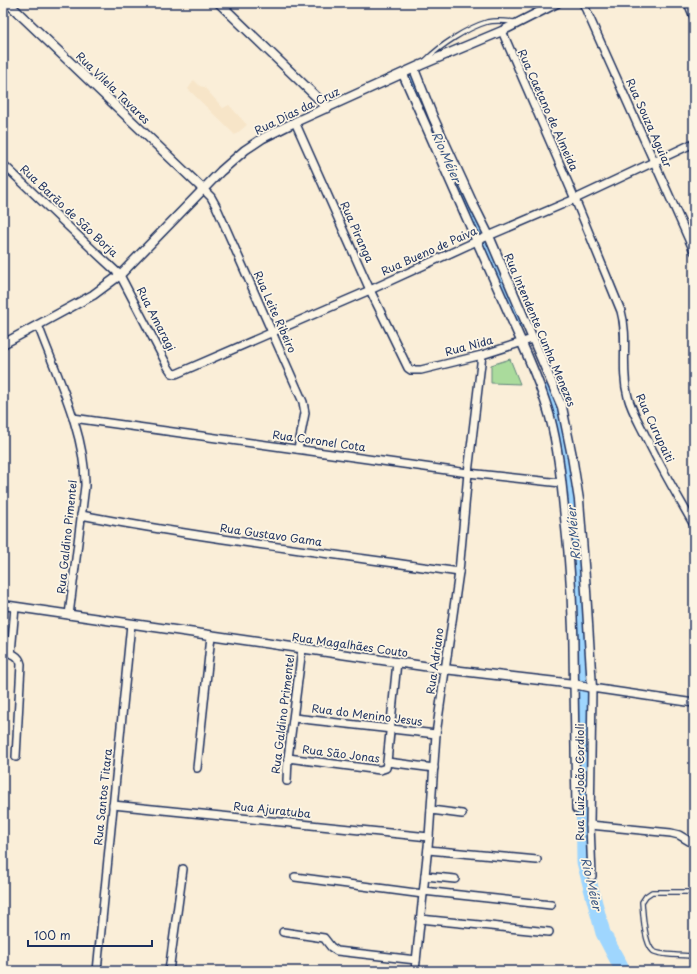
<svg xmlns="http://www.w3.org/2000/svg" width="697" height="974" font-family="'Playpen Sans',sans-serif">
	<style>
		.built { fill: #f7e5c8 }
		.green { fill: #aadb9c; stroke: #62857d }
		.lines { fill: none; stroke-linecap: round; stroke-linejoin: round }
		.river { stroke: #9fd6fe; stroke-width: 15 }
		.service-casing { stroke: #1b2f5e; stroke-width: 6 }
		.minor-casing { stroke: #1b2f5e; stroke-width: 10 }
		.tertiary-casing { stroke: #1b2f5e; stroke-width: 11 }
		.service { stroke: #fcf5e5; stroke-width: 3.5 }
		.minor { stroke: #fcf5e5; stroke-width: 7 }
		.tertiary { stroke: #fcf5e5; stroke-width: 8 }
		.labels { text-anchor: middle; stroke-width: 3.5; stroke-linejoin: round; paint-order: stroke }
		.street-label { font-size: 11px; fill: #1b2f5e; stroke: #fcf5e5 }
		.water-label { font-size: 12px; font-style: italic; fill: #3c5986; stroke: #fcf5e5 }
	</style>
	<rect width="100%" height="100%" fill="#faeed8"/>
	<filter id="ink" filterUnits="userSpaceOnUse"><feTurbulence type="fractalNoise" baseFrequency=".025" numOctaves="2"/><feDisplacementMap in="SourceGraphic" scale="8" xChannelSelector="R" yChannelSelector="G"/><feConvolveMatrix kernelMatrix="1 2 1 2 8 2 1 2 1" color-interpolation-filters="sRGB"/></filter>
	<g filter="url(#ink)">
		<!-- built -->
		<polygon class="built" points="194,80 200,86 204,87 223,108 229,105 247,125 235,135 188,89"/>
		<!-- green -->
		<polygon class="green" points="510,359 520,384 491,383 491,365"/>
		<g class="lines">
			<!-- river -->
			<g class="river">
				<polyline points="414,83 479,231"/>
				<polyline points="486,247 519,321"/>
				<path d="M549,391c16,43 21,89 25,135 5,50 7,101 8,152"/>
				<polyline points="582,695 584,862 603,933 623,971"/>
			</g>
			<defs>
				<g id="service">
					<path d="M426,60c15,-15 41,-32 61,-38 9,-2 18,-1 28,0"/>
					<path d="M694,892h-42l-6,4 -4,6c1,11 2,41 11,49 7,5 32,4 41,5"/>
				</g>
				<g id="minor">
					<polyline points="583,3 694,251"/>
					<polyline points="688,3 694,17"/>
					<path d="M502,31l73,168 46,112c8,28 -1,57 7,86 3,12 10,24 16,36 15,32 33,62 50,92"/>
					<polyline points="295,122 370,290 408,368 411,370 421,370 482,355 532,339"/>
					<polyline points="3,164 93,250 120,275 168,367 172,373 176,374 370,290 479,240 575,199 694,143"/>
					<polyline points="203,189 211,197 216,206 303,402 305,413 298,449"/>
					<path d="M38,325c18,49 48,109 47,161l-16,129"/>
					<polyline points="73,418 468,473 561,483"/>
					<path d="M81,515c125,24 252,39 378,57"/>
					<path d="M3,652c9,1 16,3 18,12l-5,93"/>
					<polyline points="11,653 15,607"/>
					<polyline points="574,684 576,809"/>
					<polyline points="294,718 436,734"/>
					<polyline points="288,758 380,770 386,768 387,762 434,768"/>
					<polyline points="387,762 397,662"/>
					<polyline points="197,768 211,636"/>
					<polyline points="287,781 288,758 302,649"/>
					<polyline points="113,805 429,837"/>
					<polyline points="431,810 462,814"/>
					<polyline points="590,825 671,833 679,835 694,844"/>
					<polyline points="428,850 537,860"/>
					<polyline points="425,876 455,879"/>
					<polyline points="592,876 590,825 592,688 694,703"/>
					<polyline points="295,877 423,894"/>
					<polyline points="423,891 551,905"/>
					<polyline points="420,919 549,932"/>
					<polyline points="283,932 324,938 331,947 337,951 416,960"/>
					<polyline points="97,971 131,624"/>
					<polyline points="169,971 183,869"/>
					<polyline points="415,971 429,837 436,734 459,572 468,473 482,355"/>
				</g>
				<g id="tertiary">
					<polyline points="8,3 203,189"/>
					<polyline points="219,3 328,108"/>
					<path d="M403,74l119,269c11,25 21,49 28,74 8,30 11,60 14,91 7,59 10,117 10,176"/>
					<polyline points="3,344 93,295 120,275 221,171 245,150 263,138 295,122 421,65 502,31 557,3"/>
					<polyline points="3,605 444,669 574,684 592,688 586,591 579,500 572,456 562,407 489,236 474,206 433,117 414,69"/>
				</g>
			</defs>
			<!-- service casing -->
			<use href="#service" class="service-casing"/>
			<!-- minor casing -->
			<use href="#minor" class="minor-casing"/>
			<!-- tertiary casing -->
			<use href="#tertiary" class="tertiary-casing"/>
			<!-- service -->
			<use href="#service" class="service"/>
			<!-- minor -->
			<use href="#minor" class="minor"/>
			<!-- tertiary -->
			<use href="#tertiary" class="tertiary"/>
		</g>
	</g>
	<g class="labels">
		<!-- street labels -->
		<g class="street-label">
			<text transform="translate(113 88) rotate(44)" y="4">Rua Vilela Tavares</text>
			<text transform="translate(548 110) rotate(66)" y="4">Rua Caetano de Almeida</text>
			<text transform="translate(297 111) rotate(-26)" y="4">Rua Dias da Cruz</text>
			<text transform="translate(649 123) rotate(66)" y="4">Rua Souza Aguiar</text>
			<text transform="translate(69 211) rotate(43)" y="4">Rua Barão de São Borja</text>
			<text transform="translate(357 232) rotate(66)" y="4">Rua Piranga</text>
			<text transform="translate(429 251) rotate(-24)" y="4">Rua Bueno de Paiva</text>
			<text transform="translate(275 312) rotate(66)" y="4">Rua Leite Ribeiro</text>
			<text transform="translate(156 319) rotate(63)" y="4">Rua Amaragi</text>
			<text transform="translate(540 330) rotate(67)" y="4">Rua Intendente Cunha Menezes</text>
			<text transform="translate(469 346) rotate(-15)" y="4">Rua Nida</text>
			<text transform="translate(655 428) rotate(65)" y="4">Rua Curupaiti</text>
			<text transform="translate(319 441) rotate(8)" y="4">Rua Coronel Cota</text>
			<text transform="translate(271 535) rotate(8)" y="4">Rua Gustavo Gama</text>
			<text transform="translate(67 537) rotate(-84)" y="4">Rua Galdino Pimentel</text>
			<text transform="translate(350 645) rotate(8)" y="4">Rua Magalhães Couto</text>
			<text transform="translate(435 661) rotate(-82)" y="4">Rua Adriano</text>
			<text transform="translate(283 714) rotate(-83)" y="4">Rua Galdino Primentel</text>
			<text transform="translate(367 715) rotate(7)" y="4">Rua do Menino Jesus</text>
			<text transform="translate(341 754) rotate(7)" y="4">Rua São Jonas</text>
			<text transform="translate(580 782) rotate(-90)" y="4">Rua Luiz João Cordioli</text>
			<text transform="translate(103 797) rotate(-84)" y="4">Rua Santos Titara</text>
			<text transform="translate(272 810) rotate(6)" y="4">Rua Ajuratuba</text>
		</g>
		<!-- water labels -->
		<g class="water-label">
			<text transform="translate(446 157) rotate(66)" y="4">Rio Méier</text>
			<text transform="translate(574 533) rotate(-95)" y="4">Rio Méier</text>
			<text transform="translate(591 884) rotate(77)" y="4">Rio Méier</text>
		</g>
	</g>
	<!-- margin -->
	<rect width="697" height="974" fill="none" stroke="#fcf5e5" stroke-width="16"/>
	<rect x="8" y="8" width="681" height="958" fill="none" stroke="#1b2f5e" stroke-width="1.5" filter="url(#ink)"/>
	<!-- scale -->
	<path d="M28 940v6h124v-6" fill="none" stroke="#1b2f5e" stroke-width="2"/>
	<text x="34" y="940" font-size="12" fill="#1b2f5e" stroke="#fcf5e5" stroke-width="3" paint-order="stroke">100 m</text>
</svg>
